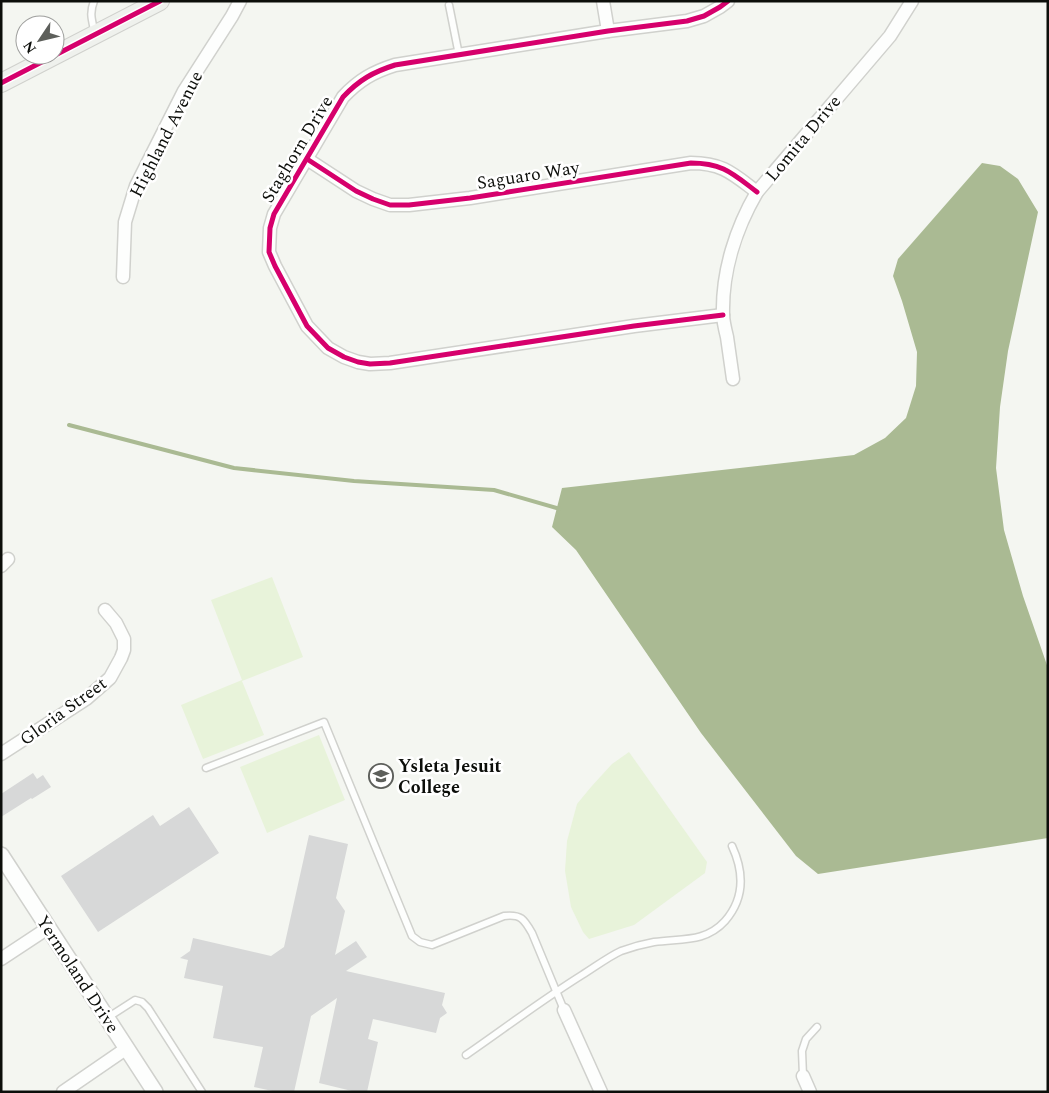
<svg xmlns="http://www.w3.org/2000/svg" width="1049" height="1093" font-family="Spectral,serif">
	<style>
		.green { fill: #e8f3da }
		.water { fill: #aaba93 }
		.lines { fill: none; stroke-linecap: round; stroke-linejoin: round }
		.stream { stroke: #aaba93; stroke-width: 4 }
		.building { fill: #d7d8d8 }
		.service-casing { stroke: #d0d1cd; stroke-width: 9 }
		.minor-casing { stroke: #d0d1cd; stroke-width: 15 }
		.tertiary-casing { stroke: #d0d1cd; stroke-width: 18 }
		.secondary-casing { stroke: #d0d1cd; stroke-width: 20 }
		.service { stroke: #fdfefd; stroke-width: 6 }
		.minor { stroke: #fdfefd; stroke-width: 12 }
		.tertiary { stroke: #fdfefd; stroke-width: 15 }
		.secondary { stroke: #eff1ed; stroke-width: 18 }
		.cycleway-casing { stroke: #fff; stroke-width: 8 }
		.cycleway { stroke: #d6006c; stroke-width: 5 }
		.labels { text-anchor: middle; stroke-width: 5; stroke-linejoin: round; paint-order: stroke }
		.street-label { font-size: 18px; fill: #0c0e0a; stroke: #fff }
		.poi-label { font-size: 18px; font-weight: bold; fill: #0c0e0a; stroke: #fff; text-anchor: start }
	</style>
	<rect width="100%" height="100%" fill="#f4f6f1"/>
	<!-- green -->
	<g class="green">
		<polygon points="272,577 303,657 242,681 264,735 203,759 181,705 242,680 211,600"/>
		<polygon points="319,735 345,800 267,833 240,767"/>
		<polygon points="629,752 707,862 705,873 634,925 589,939 583,932 571,907 565,871 567,841 577,804 591,787 612,764"/>
	</g>
	<!-- water -->
	<polygon class="water" points="982,163 1000,166 1018,179 1038,212 1008,351 1000,407 996,468 1004,530 1023,596 1048,668 1048,838 818,874 796,856 701,733 576,550 552,527 562,488 854,455 885,438 906,418 916,386 917,352 902,301 893,276 898,259"/>
	<g class="lines">
		<!-- stream -->
		<polyline class="stream" points="69,425 234,468 354,481 494,490 560,509"/>
	</g>
	<!-- building -->
	<g class="building">
		<polygon points="33,773 37,779 43,775 51,787 32,799 31,798 1,817 1,794"/>
		<polygon points="189,807 219,853 98,932 61,876 153,815 160,826"/>
		<polygon points="309,835 348,844 336,898 345,911 335,955 356,941 367,957 346,971 445,993 442,1005 447,1013 440,1018 436,1033 373,1019 368,1039 378,1042 367,1092 356,1092 319,1083 337,998 311,1016 294,1092 277,1092 254,1087 263,1047 213,1038 223,986 184,978 188,960 180,958 190,951 193,938 271,956 284,947"/>
	</g>
	<g class="lines">
		<defs>
			<g id="service">
				<path d="M94,1c-5,13 -2,19 1,33"/>
				<polyline points="449,5 459,55"/>
				<path d="M206,768l118,-46 88,214 8,6 12,3 72,-29c17,-2 20,3 28,17l32,77"/>
				<polyline points="107,1018 135,1000 142,1002 148,1008 202,1092"/>
				<path d="M466,1055c39,-27 76,-55 116,-80 13,-8 26,-18 39,-24 11,-4 22,-7 33,-9 27,-4 51,1 71,-21 20,-23 19,-49 7,-75"/>
				<polyline points="803,1076 802,1051 806,1039 817,1027"/>
			</g>
			<g id="minor">
				<polyline points="603,1 608,31"/>
				<path d="M307,159l49,32 17,8 17,6h19l61,-7 221,-35c32,0 42,11 66,29"/>
				<polyline points="123,277 125,222 136,186 184,91 232,16 240,1"/>
				<path d="M723,315l-89,11 -244,37 -20,1 -12,-2 -14,-5 -16,-9 -21,-22 -32,-60 -6,-14 1,-24 4,-14 69,-117c16,-17 30,-25 52,-32l213,-34 79,-10 17,-5 16,-9 8,-6"/>
				<path d="M733,379c-2,-14 -4,-28 -6,-42 -2,-8 -4,-16 -4,-23 -1,-43 13,-86 34,-122l133,-156 22,-35"/>
				<polyline points="1,566 8,559"/>
				<polyline points="1,754 86,699 110,678 121,658 124,650 124,639 116,623 105,610"/>
				<polyline points="1,959 48,928"/>
				<polyline points="564,1010 601,1092"/>
				<polyline points="803,1076 810,1092"/>
				<polyline points="63,1092 127,1048"/>
			</g>
			<polyline id="tertiary" points="1,855 155,1092"/>
			<polyline id="secondary" points="1,83 160,1"/>
		</defs>
		<!-- service casing -->
		<use href="#service" class="service-casing"/>
		<!-- minor casing -->
		<use href="#minor" class="minor-casing"/>
		<!-- tertiary casing -->
		<use href="#tertiary" class="tertiary-casing"/>
		<!-- secondary casing -->
		<use href="#secondary" class="secondary-casing"/>
		<!-- service -->
		<use href="#service" class="service"/>
		<!-- minor -->
		<use href="#minor" class="minor"/>
		<!-- tertiary -->
		<use href="#tertiary" class="tertiary"/>
		<!-- secondary -->
		<use href="#secondary" class="secondary"/>
		<defs>
			<g id="cycleway">
				<polyline points="1,83 160,1"/>
				<path d="M307,159l49,32 17,8 17,6h19l61,-7 221,-35c32,0 42,11 66,29"/>
				<path d="M723,315l-89,11 -244,37 -20,1 -12,-2 -14,-5 -16,-9 -21,-22 -32,-60 -6,-14 1,-24 4,-14 69,-117c16,-17 30,-25 52,-32l213,-34 79,-10 17,-5 16,-9 8,-6"/>
			</g>
		</defs>
		<!-- cycleway casing -->
		<use href="#cycleway" class="cycleway-casing"/>
		<!-- cycleway -->
		<use href="#cycleway" class="cycleway"/>
	</g>
	<!-- icons -->
	<defs>
		<symbol id="school-ring" viewBox="-11 -11 22 22"><circle r="9.5" fill="#fff" stroke="#5d5f5b" stroke-width="1.5"/><path d="M0-5L7-2L0 1L-7-2ZM-4 1L0 2.5L4 1V4Q0 6-4 4Z" fill="#5d5f5b"/></symbol>
	</defs>
	<g fill-rule="evenodd">
		<use href="#school-ring" x="367" y="762" width="28" height="28"/>
	</g>
	<g class="labels">
		<!-- street labels -->
		<g class="street-label">
			<text transform="translate(166 134) rotate(-63)" y="6">Highland Avenue</text>
			<text transform="translate(803 138) rotate(-50)" y="6">Lomita Drive</text>
			<text transform="translate(297 149) rotate(-59)" y="6">Staghorn Drive</text>
			<text transform="translate(528 175) rotate(-9)" y="6">Saguaro Way</text>
			<text transform="translate(63 711) rotate(-36)" y="6">Gloria Street</text>
			<text transform="translate(78 974) rotate(57)" y="6">Yermoland Drive</text>
		</g>
		<!-- poi labels -->
		<g class="poi-label">
			<text x="398" y="772">Ysleta Jesuit<tspan x="398" dy="21">College</tspan></text>
		</g>
	</g>
	<!-- border -->
	<rect width="1049" height="1093" fill="none" stroke="#0c0e0a" stroke-width="5"/>
	<!-- north arrow -->
	<g transform="translate(40 40) rotate(235)"><circle r="24" fill="#ffffff" stroke="#9e9f9d"/>
	<path d="M0-4L9 19L0 12L-9 19Z" fill="#5d5f5b"/>
	<text y="-8" font-size="14" font-weight="bold" text-anchor="middle" fill="#0c0e0a">N</text>
	</g>
</svg>
